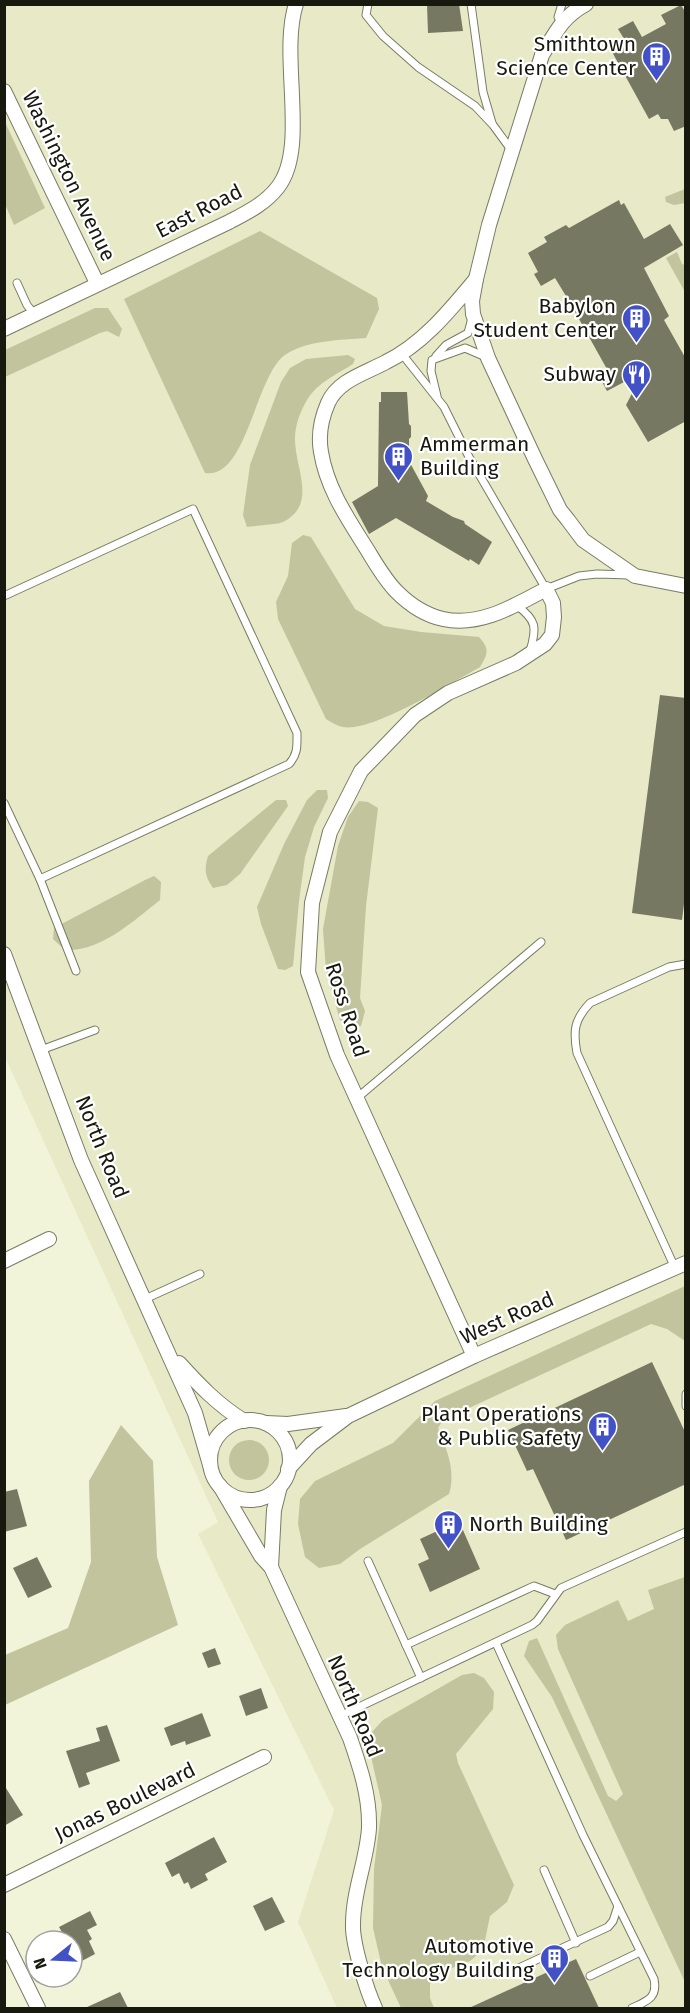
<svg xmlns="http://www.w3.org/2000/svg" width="690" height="2013" font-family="'Fira Sans',sans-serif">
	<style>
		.built { fill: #e7e9c7 }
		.green { fill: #c1c49d }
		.building { fill: #777861 }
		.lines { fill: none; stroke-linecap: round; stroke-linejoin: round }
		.service-casing { stroke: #7a7b64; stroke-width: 9 }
		.minor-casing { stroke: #7a7b64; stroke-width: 16 }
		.service { stroke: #fff; stroke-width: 7 }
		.minor { stroke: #fff; stroke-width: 14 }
		.labels { text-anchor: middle; stroke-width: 4.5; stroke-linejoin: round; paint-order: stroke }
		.poi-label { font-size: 21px; fill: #17180e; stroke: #fff; text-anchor: end }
		.street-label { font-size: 21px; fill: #17180e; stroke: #fff }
	</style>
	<rect width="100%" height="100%" fill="#f2f4da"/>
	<!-- built -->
	<polygon class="built" points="5,5 685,5 685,2008 337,2008 298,1922 334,1810 198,1534 218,1522 5,1057"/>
	<!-- green -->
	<g class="green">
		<polygon points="5,122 45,208 14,225 5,204"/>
		<polygon points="685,189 685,203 674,205 666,202 665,197"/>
		<path d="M260,231l117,67 2,11 -13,29c-25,2 -59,2 -81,17 -30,21 -38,125 -80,118l-81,-174z"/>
		<polygon points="677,252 682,264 685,265 685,292 666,258"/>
		<polygon points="95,308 108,308 122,329 119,337 107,331 100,333 5,377 5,350"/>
		<path d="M348,355l7,4 -2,5c-17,11 -35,18 -46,36 -7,12 -12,25 -12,39 0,30 23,65 -12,83 -3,2 -30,4 -36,5l-4,-12 7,-50 31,-83 9,-14 16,-9z"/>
		<path d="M303,535l8,2 44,72 29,17 37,6 58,5c11,12 9,17 1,30 -27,15 -109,66 -137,60 -6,-1 -12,-5 -17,-8l-48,-100 -2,-17 12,-26 4,-33z"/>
		<polygon points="317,790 327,790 328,798 314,827 305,857 299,901 293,966 285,970 278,969 261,924 257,907 284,844 307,800"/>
		<path d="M276,800h10l2,6 -48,68 -13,11 -14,3c-8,-11 -9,-19 -5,-32z"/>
		<polygon points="359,801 368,802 378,808 366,906 360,998 365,1011 361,1026 351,1026 340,1020 326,971 323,929 338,846 348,817"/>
		<path d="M154,876l7,6 -1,18c-27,21 -59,52 -95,50l-12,-11 1,-11 91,-48z"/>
		<path d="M685,1286v55l-18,-12 -16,-5 -208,96 -5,8c9,22 18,43 11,66l-89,55 -20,15 -21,4 -14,-11 -7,-33 2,-25 15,-18 78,-38 42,-42z"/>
		<polygon points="121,1425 153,1461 157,1557 178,1625 5,1705 5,1655 68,1628 91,1562 89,1481"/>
		<circle cx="249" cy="1460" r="20"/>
		<polygon points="685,1577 686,1577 685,1982 552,1697 524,1656 529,1641 537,1638 608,1796 616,1801 623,1794 558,1649 556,1635 565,1625 618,1600 628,1621 654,1609 648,1590"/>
		<polygon points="474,1673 484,1678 494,1692 493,1709 456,1754 458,1763 514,1885 507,1902 490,1916 483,1950 470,1961 442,1972 430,1984 430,1998 434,2008 401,2008 382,1967 373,1928 374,1869 382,1805 370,1752 371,1733 383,1720 462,1675"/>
	</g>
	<!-- building -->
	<g class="building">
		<polygon points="427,4 459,4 463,31 428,33"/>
		<polygon points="681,5 686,13 686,126 674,131 668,119 661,119 658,114 649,119 611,50 626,42 618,29 633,21 642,37 666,24 661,15"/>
		<polygon points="619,200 621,205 624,203 644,239 670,224 683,245 644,268 669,316 664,320 686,359 686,421 648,442 626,405 643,372 607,391 599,376 608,371 569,301 555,278 541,286 534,274 538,272 528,253 547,242 544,237 566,225 569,228"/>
		<polygon points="381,392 407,392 409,424 411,426 411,437 409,439 409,461 428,496 426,501 453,517 464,521 465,524 492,542 479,565 470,559 469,561 396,518 369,534 352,502 378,486 379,402 381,402"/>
		<polygon points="660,695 686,698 686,888 682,920 632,913"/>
		<polygon points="652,1362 686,1434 686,1484 566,1540 533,1469 527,1471 508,1430"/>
		<polygon points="17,1489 27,1526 4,1532 4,1492"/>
		<polygon points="459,1521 480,1569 430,1592 418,1564 429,1559 420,1539"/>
		<polygon points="37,1557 52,1587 28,1598 13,1568"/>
		<polygon points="215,1648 221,1664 208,1668 202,1653"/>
		<polygon points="261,1688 268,1708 246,1716 239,1696"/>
		<polygon points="202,1713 211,1736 186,1745 185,1741 171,1746 164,1728"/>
		<polygon points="107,1725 120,1761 86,1773 90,1784 79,1788 66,1751 100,1741 96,1728"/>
		<polygon points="4,1785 23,1815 4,1826"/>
		<polygon points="214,1837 227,1862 205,1874 208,1880 191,1889 188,1882 184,1884 179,1873 172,1877 165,1863"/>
		<polygon points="272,1897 285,1922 265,1931 253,1906"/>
		<polygon points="90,1911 97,1925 87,1930 92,1939 89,1941 95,1954 78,1963 72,1951 72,1941 67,1941 59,1927"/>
		<polygon points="576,1959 599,2008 469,2008"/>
		<polygon points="120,1992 128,2008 85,2008"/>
	</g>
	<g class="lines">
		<defs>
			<g id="service">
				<polyline points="368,4 366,15 383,36 418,67 475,106 493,125 512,151"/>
				<polyline points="471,4 483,92 492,123"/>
				<polyline points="562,4 558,17 562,23"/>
				<polyline points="17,283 27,305 35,315"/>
				<polyline points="402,354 444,407 469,457 546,589 579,576 597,574 630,575"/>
				<polyline points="436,356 446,345 468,333 472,318"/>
				<polyline points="437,396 431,371 432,360 465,348 486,357"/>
				<path d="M4,596l189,-87 104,224c0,13 1,21 -8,31l-249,115 -36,-76"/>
				<path d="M516,605c21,15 21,23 14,46"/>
				<polyline points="40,879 76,971"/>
				<polyline points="41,1050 95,1030"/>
				<polyline points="357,1098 541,942"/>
				<path d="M675,1268l-98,-215c-4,-22 -3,-33 13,-50l79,-36 17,-3"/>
				<polyline points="145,1299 200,1274"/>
				<polyline points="686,1394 686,1406"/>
				<polyline points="368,1561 406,1645"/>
				<polyline points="496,1643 583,1835 618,1906 613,1921 608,1927 510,1972"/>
				<polyline points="421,1678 406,1645 534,1586 555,1594"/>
				<polyline points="340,1716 532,1625 537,1621 561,1588 686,1532"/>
				<polyline points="544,1870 576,1943"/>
				<path d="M618,1906l36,73c4,19 -7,22 -22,29"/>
				<polyline points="590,1976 640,1952"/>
			</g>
			<g id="minor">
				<path d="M586,4c-24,13 -30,28 -44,51l-53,170 -13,54 -4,22 1,13 15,44 47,101 25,51 8,10 15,20 52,36 51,10"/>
				<polyline points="4,91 97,283"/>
				<path d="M4,329l225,-107c17,-9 36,-18 49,-35 31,-40 1,-131 18,-183"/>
				<polyline points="4,954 81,1160 195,1413 210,1465"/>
				<polyline points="4,1261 49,1239"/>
				<path d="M474,1356l-137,-301 -29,-83 4,-69 18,-71 31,-61 54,-56 33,-22 68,-30 29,-19 7,-9 2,-18 -1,-14 -7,-14c-32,17 -66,38 -103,30 -18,-4 -33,-14 -46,-27 -12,-12 -21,-28 -29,-41 -20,-32 -41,-62 -47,-99 -3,-17 0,-33 7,-49 10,-23 38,-30 58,-41 37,-18 64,-52 90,-83"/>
				<path d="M179,1363c20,22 39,42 65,58"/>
				<circle cx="250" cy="1460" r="40"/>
				<polyline points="266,1423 288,1424 346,1416"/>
				<polyline points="288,1469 311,1444 348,1416 474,1356 686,1263"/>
				<path d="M220,1486l41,70 10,11 79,171c10,29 20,58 19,90 -2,32 -16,63 -16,96 -1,19 14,67 22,84"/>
				<polyline points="271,1567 274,1510 280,1486"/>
				<polyline points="4,1885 264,1757"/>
				<polyline points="4,1939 38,2008"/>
			</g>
		</defs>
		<!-- service casing -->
		<use href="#service" class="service-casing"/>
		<!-- minor casing -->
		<use href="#minor" class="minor-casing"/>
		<!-- service -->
		<use href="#service" class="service"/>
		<!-- minor -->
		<use href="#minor" class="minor"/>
	</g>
	<!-- icons -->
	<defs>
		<symbol id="building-pin" viewBox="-11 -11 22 30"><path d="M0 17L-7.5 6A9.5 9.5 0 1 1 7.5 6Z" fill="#4251c5" stroke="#fff"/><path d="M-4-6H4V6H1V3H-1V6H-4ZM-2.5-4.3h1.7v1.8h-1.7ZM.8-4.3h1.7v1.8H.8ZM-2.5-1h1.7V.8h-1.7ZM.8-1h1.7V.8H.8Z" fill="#fff"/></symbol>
		<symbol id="restaurant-pin" viewBox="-11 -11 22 30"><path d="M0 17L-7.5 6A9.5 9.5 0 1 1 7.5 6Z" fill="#4251c5" stroke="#fff"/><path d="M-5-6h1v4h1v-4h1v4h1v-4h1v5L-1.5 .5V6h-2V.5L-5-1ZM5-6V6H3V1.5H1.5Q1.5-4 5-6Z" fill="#fff"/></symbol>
	</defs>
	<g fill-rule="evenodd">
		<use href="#building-pin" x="640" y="40" width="33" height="45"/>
		<use href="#building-pin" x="620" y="302" width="33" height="45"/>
		<use href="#restaurant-pin" x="620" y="358" width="33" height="45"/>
		<use href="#building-pin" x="382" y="440" width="33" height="45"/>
		<use href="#building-pin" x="586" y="1410" width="33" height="45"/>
		<use href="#building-pin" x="432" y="1508" width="33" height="45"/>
		<use href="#building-pin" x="538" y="1942" width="33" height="45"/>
	</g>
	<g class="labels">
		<!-- poi labels -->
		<g class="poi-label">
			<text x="636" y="51">Smithtown<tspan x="636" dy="24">Science Center</tspan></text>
			<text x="616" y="313">Babylon<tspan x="616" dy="24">Student Center</tspan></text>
			<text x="616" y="381">Subway</text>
			<text x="420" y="451" text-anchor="start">Ammerman<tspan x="420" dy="24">Building</tspan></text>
			<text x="581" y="1421">Plant Operations<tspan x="581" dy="24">&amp; Public Safety</tspan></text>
			<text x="469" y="1531" text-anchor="start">North Building</text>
			<text x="534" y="1953">Automotive<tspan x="534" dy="24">Technology Building</tspan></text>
		</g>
		<!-- street labels -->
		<g class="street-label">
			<text transform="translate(69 176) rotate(64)" y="7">Washington Avenue</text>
			<text transform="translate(199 211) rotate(-27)" y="7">East Road</text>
			<text transform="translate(347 1010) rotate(72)" y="7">Ross Road</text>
			<text transform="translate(102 1147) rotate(68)" y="7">North Road</text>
			<text transform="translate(507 1318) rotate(-24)" y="7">West Road</text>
			<text transform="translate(355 1706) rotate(67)" y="7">North Road</text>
			<text transform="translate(125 1802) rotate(-26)" y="7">Jonas Boulevard</text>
		</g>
	</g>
	<!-- border -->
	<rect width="690" height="2013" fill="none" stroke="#17180e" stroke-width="12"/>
	<!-- north arrow -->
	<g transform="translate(54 1959) rotate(252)"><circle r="28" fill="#ffffff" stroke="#a2a39f" stroke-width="1.5"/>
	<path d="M0-4.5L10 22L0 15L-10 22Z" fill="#4251c5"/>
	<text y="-9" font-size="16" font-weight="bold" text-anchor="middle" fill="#17180e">N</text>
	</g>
</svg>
